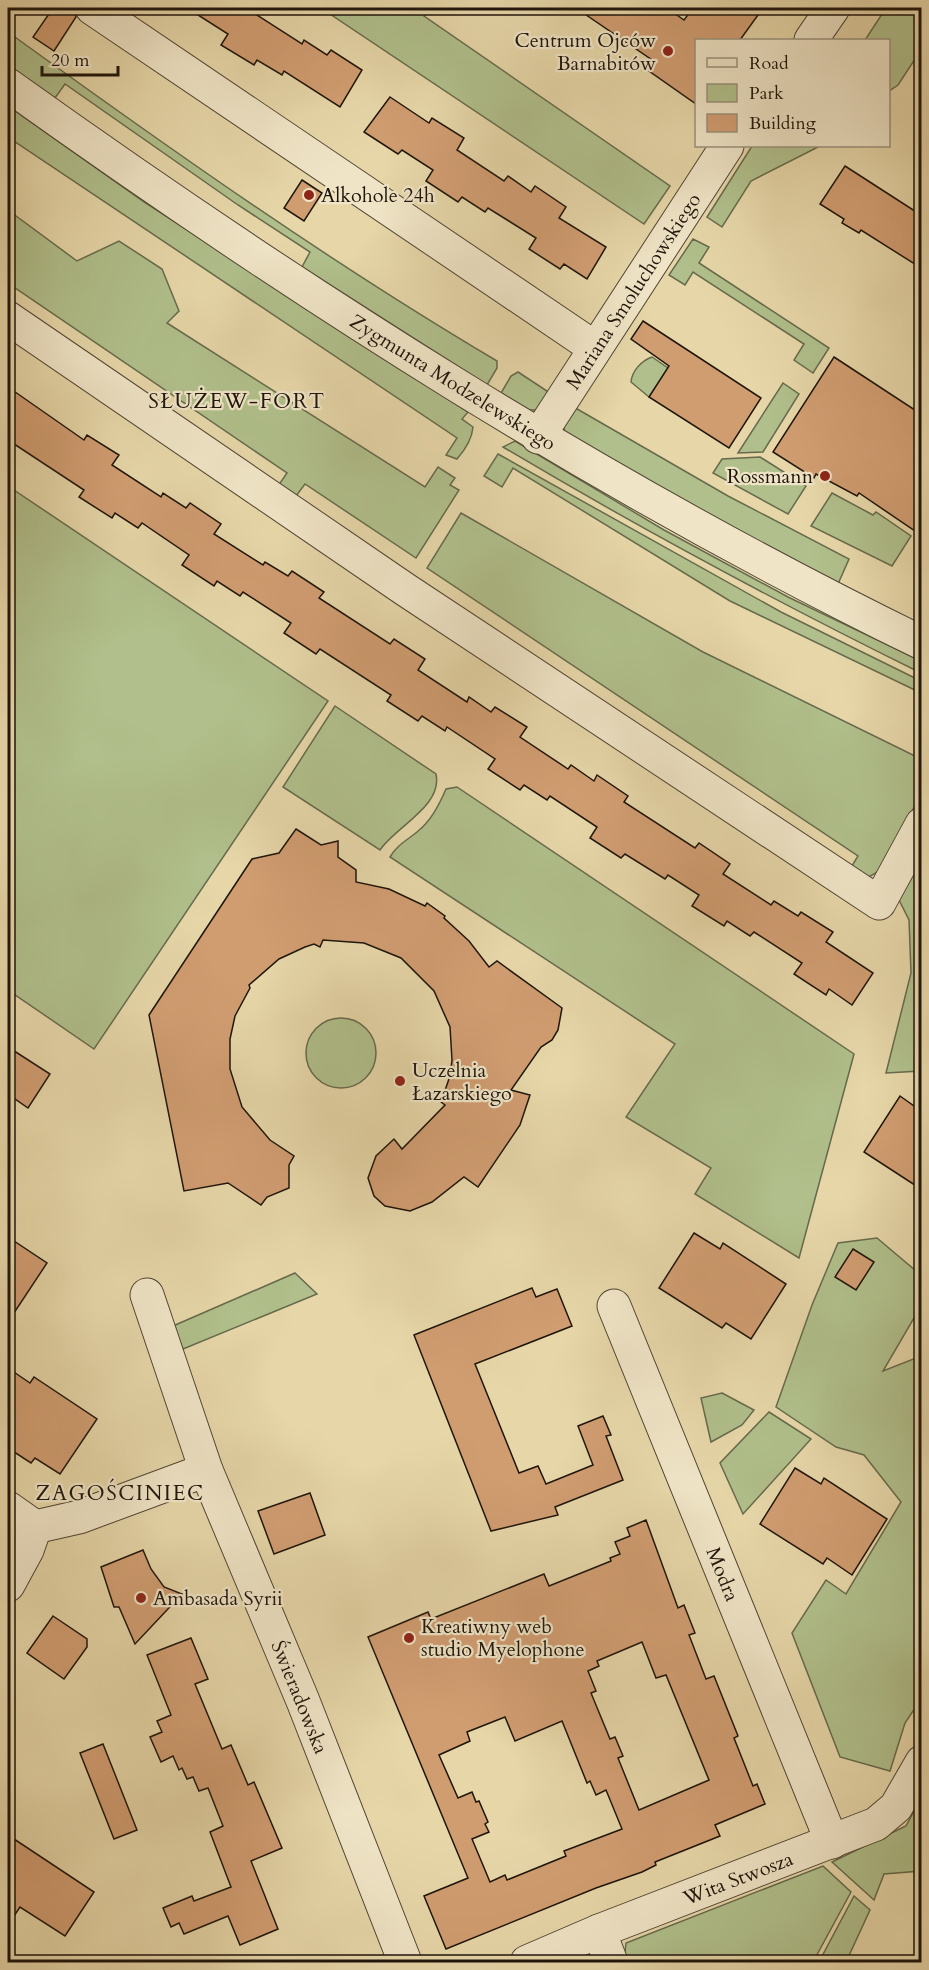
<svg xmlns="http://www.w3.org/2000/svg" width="929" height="1970" font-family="Cardo,serif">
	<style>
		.green { fill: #b0bf8b; stroke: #676a4c; stroke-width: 1.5 }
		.building { fill: #d09d71; stroke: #1e150c; stroke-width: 1.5; fill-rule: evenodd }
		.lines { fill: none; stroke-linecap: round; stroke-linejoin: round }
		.minor-casing { stroke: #504533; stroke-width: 35 }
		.minor { stroke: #efe4c6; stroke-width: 33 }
		.poi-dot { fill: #8f2418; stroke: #efe4c6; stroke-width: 2 }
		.labels { text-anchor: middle; stroke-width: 4.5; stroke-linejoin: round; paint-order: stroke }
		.poi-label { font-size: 20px; fill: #1e150c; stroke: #efe4c6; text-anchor: start }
		.street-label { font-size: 20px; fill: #1e150c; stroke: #efe4c6 }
		.neighbourhood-label { font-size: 21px; letter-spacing: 1.5px; fill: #1e150c; stroke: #efe4c6 }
	</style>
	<rect width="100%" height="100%" fill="#e6d6a8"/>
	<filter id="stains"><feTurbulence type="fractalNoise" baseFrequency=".00333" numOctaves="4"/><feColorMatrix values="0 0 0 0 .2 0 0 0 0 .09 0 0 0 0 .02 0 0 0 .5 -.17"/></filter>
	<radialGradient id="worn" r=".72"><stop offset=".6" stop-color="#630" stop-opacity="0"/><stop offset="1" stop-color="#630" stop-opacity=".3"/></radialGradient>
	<!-- green -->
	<g class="green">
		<polygon points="321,8 429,8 424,16 670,186 644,224"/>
		<polygon points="886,8 922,8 921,50 898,85 889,91 888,40 865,40"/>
		<path d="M8,32c159,115 320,229 489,329v7l-10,17 -185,-118 8,-15 -72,-47 -173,-121 -10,14 -47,-33z"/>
		<path d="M8,106l136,96 324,210 -6,7 11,8c-1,12 -8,23 -16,32l-11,-4 11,-17 -449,-301z"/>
		<polygon points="752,146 820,146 751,181 722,227 707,217"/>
		<polygon points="8,210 77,261 119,241 162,269 179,311 167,323 425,487 438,467 455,478 450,485 459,490 416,558 305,484 293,500 276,489 287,473 8,283"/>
		<polygon points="693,239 709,247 699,263 829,348 813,373 794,360 804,344 693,272 685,285 669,275"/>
		<path d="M652,357l16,11 -19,29 -18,-15c1,-11 10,-21 21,-25z"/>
		<polygon points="518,372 550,393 537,410 528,410 501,393 511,376"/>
		<polygon points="783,383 799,394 763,452 738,453"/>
		<polygon points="572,406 728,496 849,559 838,584 650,484 565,433 563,423"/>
		<path d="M515,441l149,89 124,67 133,64v12c-142,-70 -282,-145 -418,-226z"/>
		<polygon points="498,454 781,612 921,681 921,693 730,601 513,468 502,487 484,476"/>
		<polygon points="760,457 806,486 788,514 713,473 722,459"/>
		<polygon points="8,486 328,701 94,1049 8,990"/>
		<polygon points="832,493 873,515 876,512 911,536 892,566 811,526"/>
		<polygon points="461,513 703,652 919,758 921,754 921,794 881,870 867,878 847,874 858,856 427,568"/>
		<path d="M335,706l101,68c7,32 -41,53 -56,76l-97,-63z"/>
		<path d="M457,787l397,267 -55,204 -104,-64 16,-26 -85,-51 49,-73 -285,-187c7,-12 16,-16 27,-25 14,-11 22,-27 29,-43z"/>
		<polygon points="922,851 921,1071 886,1073 911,973 909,920 896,894"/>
		<circle cx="341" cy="1053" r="35"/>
		<polygon points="877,1238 922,1276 921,1306 883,1371 921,1356 921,1699 905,1723 890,1771 840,1757 792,1633 826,1580 846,1594 901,1502 864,1455 836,1447 776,1407 812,1305 838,1243"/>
		<polygon points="295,1273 317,1294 183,1349 173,1326"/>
		<polygon points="722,1393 754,1410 742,1425 711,1442 701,1398"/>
		<polygon points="769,1412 811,1439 743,1514 720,1463"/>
		<polygon points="921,1798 921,1871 884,1874 874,1900 832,1862 906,1826"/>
		<polygon points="823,1866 851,1892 813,1962 624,1962 626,1943"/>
		<polygon points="854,1896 870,1910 846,1962 819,1962"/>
	</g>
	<!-- building -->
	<g class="building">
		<polygon points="53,8 73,8 76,17 54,51 33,37"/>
		<polygon points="187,8 246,8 302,44 304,40 327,55 331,50 362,70 340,107 284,71 282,75 257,60 254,65 221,45 228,34"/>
		<polygon points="576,8 667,8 684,20 693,8 763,8 740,40 696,40 696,104 649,71 655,62"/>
		<polygon points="390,97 429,123 432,118 464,138 457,150 504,181 508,176 531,192 535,186 566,207 559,218 606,247 587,279 564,264 560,269 529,249 536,238 488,208 485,212 462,197 458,202 426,181 433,170 402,150 398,154 364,132"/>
		<polygon points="845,166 921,215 921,268 861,230 859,233 842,223 844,219 820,204"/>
		<polygon points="302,180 322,193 304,221 284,208"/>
		<polygon points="643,321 761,398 729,448 649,397 669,366 631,339"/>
		<polygon points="834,357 921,414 921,535 859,493 857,496 816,474 814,478 773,452"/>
		<polygon points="8,387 84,440 87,435 119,455 112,465 161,497 163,493 186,508 190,503 221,524 214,534 263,565 265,562 288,576 292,571 324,592 319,598 390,644 394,639 425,659 418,670 467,702 469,697 491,712 495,707 527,727 520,737 568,769 571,765 594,781 597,775 628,796 624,802 695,848 699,843 730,864 723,874 771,905 774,901 798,916 801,912 833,932 826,942 873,973 852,1005 829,989 826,995 794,974 802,963 754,932 750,936 727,921 724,926 692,906 699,895 668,875 665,879 625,854 621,858 590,838 597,827 550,796 547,800 524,785 520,790 488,769 495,759 447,727 445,731 422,716 418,721 387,701 391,695 320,649 316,654 284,633 291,623 243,592 240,596 217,581 214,586 182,565 189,555 142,523 138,528 115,513 112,518 79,497 84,490 8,440"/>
		<polygon points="296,829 321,845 338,841 338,857 356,870 356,882 389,889 425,906 427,903 445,916 444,918 469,941 489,967 497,961 562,1008 558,1030 552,1040 541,1047 511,1090 530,1095 520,1125 478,1187 464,1177 432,1202 410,1211 385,1206 374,1196 368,1178 376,1156 394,1139 402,1149 445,1105 441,1102 450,1076 452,1060 450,1027 434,991 401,958 364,943 323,940 320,947 314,944 305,947 279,959 249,985 250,988 235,1016 230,1039 230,1069 242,1107 270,1140 294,1156 289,1165 289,1188 267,1197 261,1205 228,1183 184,1191 149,1015 252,859 279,853"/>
		<polygon points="8,1047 50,1074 28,1108 8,1094"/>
		<polygon points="900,1096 921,1111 921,1189 864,1152"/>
		<polygon points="694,1233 720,1249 723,1243 786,1284 751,1339 726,1323 722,1328 659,1288"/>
		<polygon points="8,1237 47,1263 8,1322"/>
		<polygon points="853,1249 874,1262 856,1290 835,1277"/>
		<polygon points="532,1288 536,1297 557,1289 572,1326 475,1364 519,1473 538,1466 546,1484 593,1465 578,1426 603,1416 611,1435 606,1436 623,1480 555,1507 558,1515 491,1531 414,1335"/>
		<polygon points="8,1368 30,1383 34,1377 97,1419 60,1474 35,1458 31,1463 8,1448"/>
		<polygon points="795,1468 821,1484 824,1478 887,1519 852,1575 827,1558 823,1564 760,1524"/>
		<polygon points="310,1493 325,1535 274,1554 258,1511"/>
		<path d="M646,1520l32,88 6,-3 11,28 -6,2 17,44 8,-3 24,60 -4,2 19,48 4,-2 8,20 -50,21 5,11 -65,26 1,3 -14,7 -46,16 -150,61 -22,-53 44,-18 -100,-241 60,-25 3,7 113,-45 5,12 62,-25 -1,-3 10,-4 -5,-12 15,-6 -3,-8zM642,1642l14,36 10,-3 43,105 -70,30 -21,-52 5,-2 -8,-19 -5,2 -19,-46 5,-2 -8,-20 11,-5 -2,-5zM505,1717l10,24 47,-20 25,62 3,-2 6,14 10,-5 16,39 -58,22 2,5 -59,24 -2,-5 -15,7 -18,-43 17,-7 -4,-8 3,-2 -9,-21 -3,1 -4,-10 -14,6 -19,-43 31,-14 -3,-9z"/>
		<polygon points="143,1550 151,1569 164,1587 182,1594 135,1644 119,1607 114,1607 101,1567"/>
		<polygon points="53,1616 87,1639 87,1647 64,1679 27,1653"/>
		<polygon points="191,1638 208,1679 195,1684 222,1749 231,1745 248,1785 254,1782 282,1848 251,1861 278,1929 240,1945 228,1916 184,1934 179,1923 171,1927 163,1908 192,1896 194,1901 231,1887 210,1832 223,1826 208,1788 199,1791 193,1777 187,1779 182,1768 179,1770 173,1756 161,1762 150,1737 162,1732 157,1721 171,1715 147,1655"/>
		<polygon points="103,1744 137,1830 114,1839 80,1753"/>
		<polygon points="8,1835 94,1892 65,1936 20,1907 8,1925"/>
	</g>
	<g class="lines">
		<defs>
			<g id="minor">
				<polyline points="92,8 595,348"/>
				<polyline points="811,40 833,8"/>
				<path d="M8,85c291,208 592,401 914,558"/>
				<polyline points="8,318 406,590 879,903 922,824"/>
				<polyline points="538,437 727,146"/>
				<polyline points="147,1295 206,1470 303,1701 405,1962"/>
				<polyline points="614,1306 832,1842"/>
				<polyline points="8,1508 35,1527"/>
				<polyline points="35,1527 79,1517 206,1470"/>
				<polyline points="8,1585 27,1550 35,1527"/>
				<polyline points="599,1931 611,1962"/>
				<polyline points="527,1962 599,1931 876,1824 896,1807 922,1762"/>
			</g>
		</defs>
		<!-- minor casing -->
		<use href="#minor" class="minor-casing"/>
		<!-- minor -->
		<use href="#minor" class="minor"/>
	</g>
	<!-- markers -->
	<g class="poi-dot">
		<circle cx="668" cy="51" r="6"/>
		<circle cx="309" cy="195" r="6"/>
		<circle cx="825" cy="476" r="6"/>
		<circle cx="400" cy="1081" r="6"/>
		<circle cx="141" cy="1598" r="6"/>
		<circle cx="409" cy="1638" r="6"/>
	</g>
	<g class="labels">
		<!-- poi labels -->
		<g class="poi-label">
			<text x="656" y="47" text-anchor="end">Centrum Ojców<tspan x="656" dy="23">Barnabitów</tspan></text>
			<text x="321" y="202">Alkohole 24h</text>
			<text x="813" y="483" text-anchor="end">Rossmann</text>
			<text x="412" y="1077">Uczelnia<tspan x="412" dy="23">Łazarskiego</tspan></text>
			<text x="153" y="1605">Ambasada Syrii</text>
			<text x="421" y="1633">Kreatiwny web<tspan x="421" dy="23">studio Myelophone</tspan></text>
		</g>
		<!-- street labels -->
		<g class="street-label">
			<text transform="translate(633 291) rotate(-57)" y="7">Mariana Smoluchowskiego</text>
			<text transform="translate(453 382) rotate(32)" y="7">Zygmunta Modzelewskiego</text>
			<text transform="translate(723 1574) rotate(68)" y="7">Modra</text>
			<text transform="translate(300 1697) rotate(68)" y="7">Świeradowska</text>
			<text transform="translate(738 1878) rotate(-21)" y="7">Wita Stwosza</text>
		</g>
		<!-- neighbourhood labels -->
		<g class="neighbourhood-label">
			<text x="237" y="408">SŁUŻEW-FORT</text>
			<text x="120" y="1500">ZAGOŚCINIEC</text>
		</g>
	</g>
	<!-- margin -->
	<rect width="929" height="1970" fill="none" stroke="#e6d6a8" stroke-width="30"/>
	<rect x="9" y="9" width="911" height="1952" fill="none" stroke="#1e150c" stroke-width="3"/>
	<rect x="15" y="15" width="899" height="1940" fill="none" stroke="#1e150c" stroke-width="1.5"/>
	<!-- legend -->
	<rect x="695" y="39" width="195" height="108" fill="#efe4c6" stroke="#9b917c" stroke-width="1.5"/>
	<rect x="707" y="58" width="30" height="9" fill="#efe4c6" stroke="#9b917c" stroke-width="1.5"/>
	<text x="749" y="69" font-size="18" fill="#1e150c">Road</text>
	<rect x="707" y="84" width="30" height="18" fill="#b0bf8b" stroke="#9b917c" stroke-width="1.5"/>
	<text x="749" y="99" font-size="18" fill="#1e150c">Park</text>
	<rect x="707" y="114" width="30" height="18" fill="#d09d71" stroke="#9b917c" stroke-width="1.5"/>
	<text x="749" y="129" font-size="18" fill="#1e150c">Building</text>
	<!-- scale -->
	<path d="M42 66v9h76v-9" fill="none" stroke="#1e150c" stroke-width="3"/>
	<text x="51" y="66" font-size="18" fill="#1e150c" stroke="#efe4c6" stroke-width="4.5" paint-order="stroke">20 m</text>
	<rect width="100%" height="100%" filter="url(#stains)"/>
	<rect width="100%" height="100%" fill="url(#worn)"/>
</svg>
